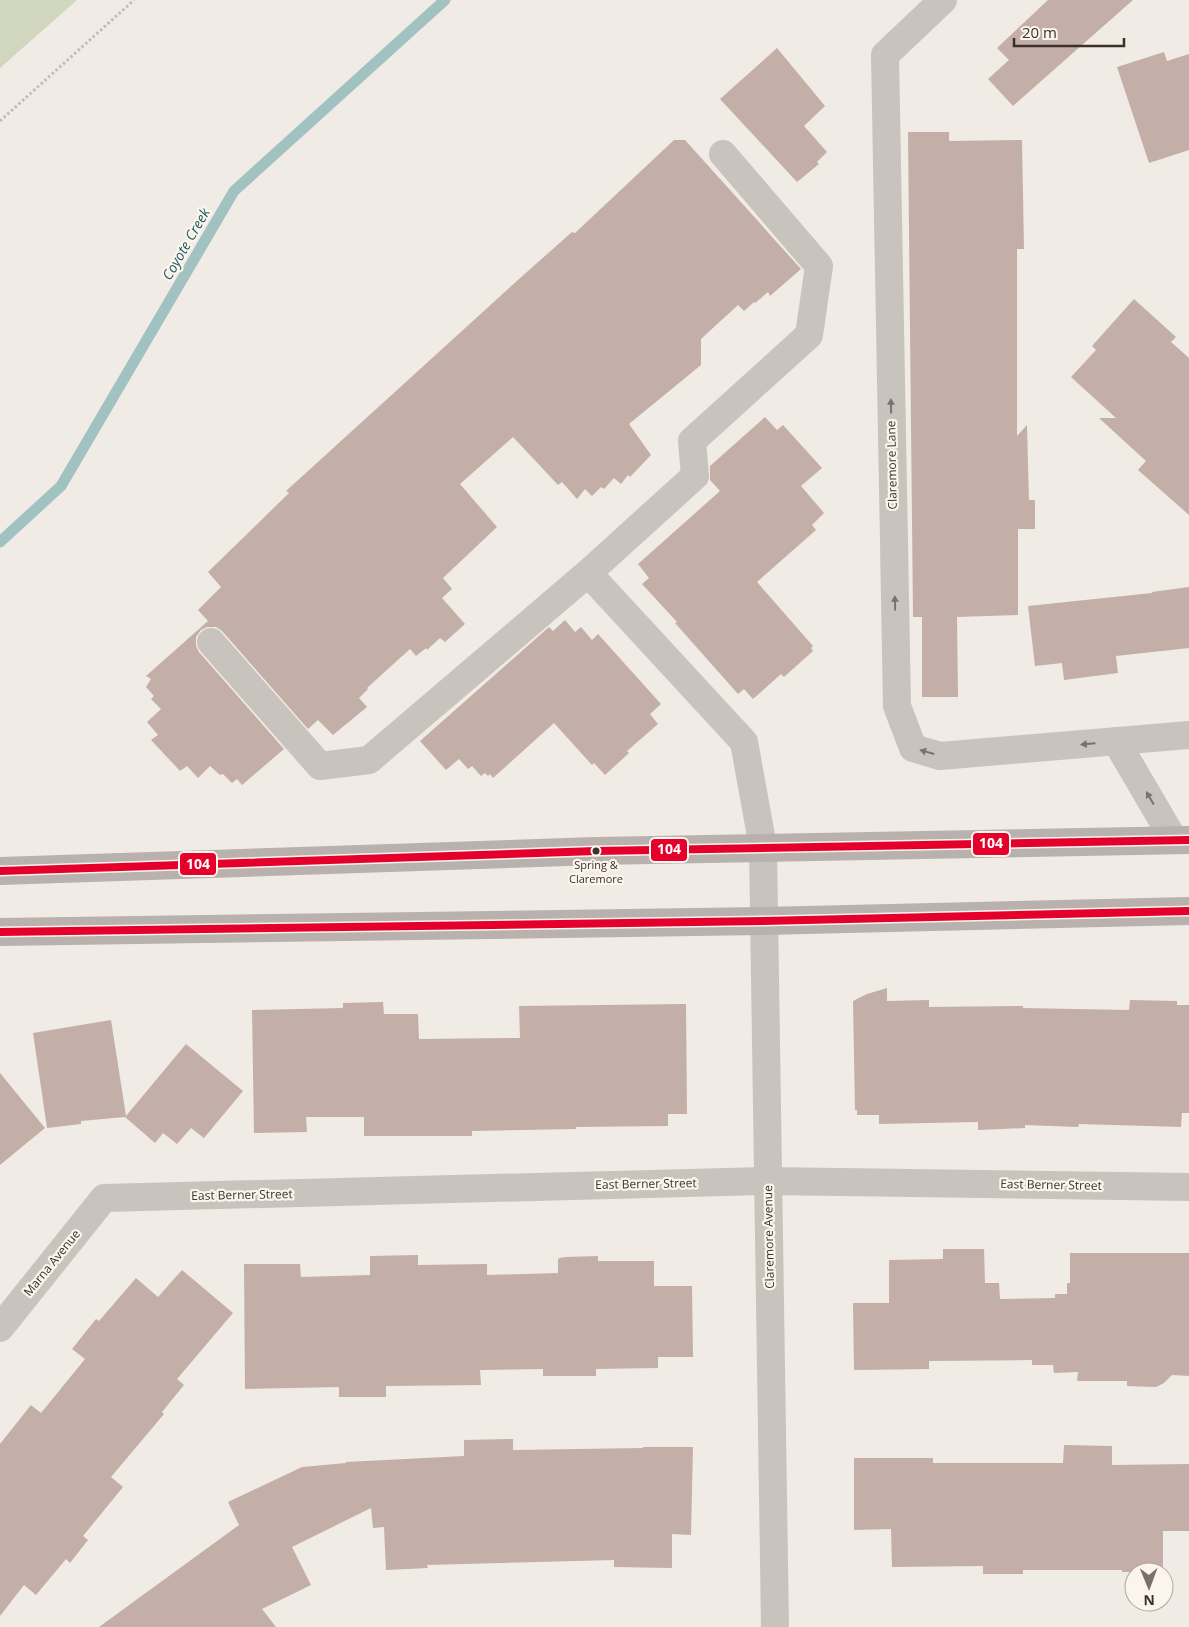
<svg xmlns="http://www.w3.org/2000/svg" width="1189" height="1627" font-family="'Open Sans',sans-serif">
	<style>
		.green { fill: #d1d6bf }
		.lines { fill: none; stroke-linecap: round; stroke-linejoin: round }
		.stream { stroke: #a1c2c1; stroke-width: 11 }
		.building { fill: #c3afa7 }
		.path { stroke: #c2bbb6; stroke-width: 3; stroke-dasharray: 2.5 2.5; stroke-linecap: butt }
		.minor { stroke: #c9c3be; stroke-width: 28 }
		.major { stroke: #b8b1ad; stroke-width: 28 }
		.bus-1-casing { stroke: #fbf5ee; stroke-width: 11 }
		.bus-1 { stroke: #e4002b; stroke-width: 8 }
		.oneway { fill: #7b726d }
		.bus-dot { fill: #3b302b; stroke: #fbf5ee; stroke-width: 2 }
		.labels { text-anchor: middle; stroke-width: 4.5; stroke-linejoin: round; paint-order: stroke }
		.bus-label { font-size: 11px; fill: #3b302b; stroke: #fbf5ee }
		.street-label { font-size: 12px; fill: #3b302b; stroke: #fbf5ee }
		.water-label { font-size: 14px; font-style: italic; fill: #1f5a5e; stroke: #fbf5ee }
		.line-badge { stroke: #fbf5ee; stroke-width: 2 }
		.badge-label { font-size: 14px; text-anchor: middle; font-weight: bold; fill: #fff }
	</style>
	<rect width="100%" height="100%" fill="#f0ebe5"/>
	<!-- green -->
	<polygon class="green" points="0,0 77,0 0,68"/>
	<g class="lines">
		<!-- stream -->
		<polyline class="stream" points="0,542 61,486 234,191 445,0"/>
	</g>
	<!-- building -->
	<g class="building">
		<polygon points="1048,0 1133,0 1013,106 988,79 1009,60 997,48"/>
		<polygon points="777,48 825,106 804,126 827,152 817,162 819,164 797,182 720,99"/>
		<polygon points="1164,52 1167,61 1189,54 1189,150 1149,163 1117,67"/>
		<polygon points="908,132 949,132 949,141 1022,140 1024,249 1017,249 1017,436 1027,425 1029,500 1035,500 1035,529 1018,529 1018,615 957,617 958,697 922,697 922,617 913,617"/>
		<polygon points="674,140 685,140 801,269 770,296 768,292 755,303 754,302 744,311 738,305 701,339 701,365 629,424 651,455 630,477 628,475 621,484 614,478 604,489 601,487 592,496 585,489 577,499 562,482 558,485 513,437 460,484 497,527 443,578 452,589 442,598 465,624 445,642 440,638 427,650 426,648 416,656 410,649 367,688 368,689 359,698 367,707 333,735 318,720 308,729 222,631 216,627 207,627 201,630 196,637 196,646 199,652 284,749 242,785 237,779 232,783 223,774 220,775 210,766 198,778 187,766 180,771 151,740 158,735 147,722 161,709 151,699 154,696 146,687 151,679 146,676 208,621 198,610 221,587 208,572 289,493 286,491 519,279 572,232 575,233"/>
		<polygon points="1134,299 1176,337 1171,342 1189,358 1189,515 1138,470 1146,461 1099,418 1116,418 1071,377 1096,350 1092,346"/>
		<polygon points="765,417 777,430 783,425 822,468 801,486 824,513 812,525 816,530 757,582 813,646 811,648 813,651 784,677 781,674 753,699 744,689 738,694 675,623 677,622 642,584 649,578 638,564 720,491 710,480 710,466"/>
		<polygon points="1189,587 1189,648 1116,656 1118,673 1064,680 1062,663 1035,666 1028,606 1152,593 1152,592"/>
		<polygon points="565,620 575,632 581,627 592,640 598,634 661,704 650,714 658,724 627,751 629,753 605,775 594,763 592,765 554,723 493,778 490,774 488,776 485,773 481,776 472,766 468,769 459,759 446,770 420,741 549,627 553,631"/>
		<polygon points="887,988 887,1001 929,1000 929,1007 1023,1006 1023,1008 1129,1010 1130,1000 1177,1001 1177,1005 1189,1005 1189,1113 1182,1113 1181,1127 1079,1124 1078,1127 1025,1125 1025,1128 978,1130 978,1122 879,1124 879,1115 857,1115 857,1110 855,1110 853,1001 867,994"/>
		<polygon points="383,1002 384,1014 418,1014 419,1039 520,1038 519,1006 686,1004 687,1114 668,1114 668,1126 576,1127 576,1129 472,1131 472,1136 364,1136 364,1117 306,1117 307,1132 254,1133 252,1010 343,1008 343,1003"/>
		<polygon points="111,1020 126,1116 186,1044 243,1091 204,1138 191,1128 177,1144 163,1133 155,1143 125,1117 81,1121 81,1124 47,1128 33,1033"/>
		<polygon points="0,1073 45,1128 0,1165"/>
		<polygon points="943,1249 984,1249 985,1283 999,1283 1000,1299 1055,1298 1055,1294 1067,1294 1067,1283 1070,1283 1070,1253 1189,1253 1189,1376 1172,1375 1164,1383 1156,1387 1127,1386 1127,1381 1077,1381 1078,1372 1054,1373 1053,1365 1032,1365 1032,1360 929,1361 929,1369 854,1370 853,1303 889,1303 889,1260 943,1259"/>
		<polygon points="418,1255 418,1265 487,1264 487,1275 558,1273 558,1260 559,1258 566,1257 598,1256 598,1261 654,1261 654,1286 692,1286 693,1357 658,1357 658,1368 596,1369 596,1376 543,1376 543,1369 480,1370 481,1385 386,1386 386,1397 339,1397 339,1387 245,1389 244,1264 300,1264 301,1277 370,1275 370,1256"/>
		<polygon points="182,1270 233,1313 177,1379 184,1385 162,1412 164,1414 111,1477 123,1487 83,1536 88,1540 70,1563 66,1559 36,1595 24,1585 0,1616 0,1444 31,1405 41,1413 85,1359 72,1349 96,1319 99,1321 136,1278 158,1297"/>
		<polygon points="513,1439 513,1450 643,1448 643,1447 693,1447 691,1535 672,1534 672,1568 614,1567 614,1560 427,1565 428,1568 386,1570 384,1527 373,1528 371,1508 292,1547 311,1585 262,1609 276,1627 99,1627 239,1525 228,1502 302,1467 346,1463 346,1462 464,1456 464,1440"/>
		<polygon points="1064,1445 1112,1446 1112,1465 1189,1464 1189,1531 1163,1531 1163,1572 1122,1572 1122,1570 1023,1570 1023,1574 983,1574 983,1566 892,1567 891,1529 854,1530 854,1458 933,1458 933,1463 1063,1463"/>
	</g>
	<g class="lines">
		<!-- path -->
		<polyline class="path" points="0,121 134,0"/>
		<!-- minor -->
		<g class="minor">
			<polyline points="943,0 885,55 897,706 913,748 940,756 1189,735"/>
			<polyline points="588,573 744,742 763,847 775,1627"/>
			<polyline points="211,642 320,766 369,760 588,573 695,476 692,441 809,335 819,266 723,154"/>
			<polyline points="1116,741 1174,840"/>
			<polyline points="0,1328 104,1198 768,1181 1189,1187"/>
		</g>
		<!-- major -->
		<g class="major">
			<polyline points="0,871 596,851 1189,840"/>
			<polyline points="0,932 763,921 1189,911"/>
		</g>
		<defs>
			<g id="bus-1">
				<polyline points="0,871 596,851 1189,840"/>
				<polyline points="0,932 763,921 1189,911"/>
			</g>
		</defs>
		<!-- bus-1 casing -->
		<use href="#bus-1" class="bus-1-casing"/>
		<!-- bus-1 -->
		<use href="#bus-1" class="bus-1"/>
	</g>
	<!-- one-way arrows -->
	<defs><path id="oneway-solid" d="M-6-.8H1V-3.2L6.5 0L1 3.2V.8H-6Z" transform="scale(1.25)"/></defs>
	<g class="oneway">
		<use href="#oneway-solid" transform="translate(891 406) rotate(-91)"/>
		<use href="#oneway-solid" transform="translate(895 603) rotate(-91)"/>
		<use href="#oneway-solid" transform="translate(1088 744) rotate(175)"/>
		<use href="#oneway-solid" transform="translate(927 752) rotate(-164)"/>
		<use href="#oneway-solid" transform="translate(1150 798) rotate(-120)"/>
	</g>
	<!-- markers -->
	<circle class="bus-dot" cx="596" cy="851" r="4.5"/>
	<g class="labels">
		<!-- bus labels -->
		<g class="bus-label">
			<text x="596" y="869">Spring &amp;<tspan x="596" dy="14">Claremore</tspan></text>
		</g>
		<!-- street labels -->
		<g class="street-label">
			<text transform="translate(892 465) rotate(-91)" y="4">Claremore Lane</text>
			<text transform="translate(646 1184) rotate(-1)" y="4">East Berner Street</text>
			<text transform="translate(1051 1185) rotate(1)" y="4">East Berner Street</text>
			<text transform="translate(242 1195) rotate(-1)" y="4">East Berner Street</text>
			<text transform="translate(769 1237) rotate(-91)" y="4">Claremore Avenue</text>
			<text transform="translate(52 1263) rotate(-51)" y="4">Marna Avenue</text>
		</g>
		<!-- water labels -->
		<g class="water-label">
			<text transform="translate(186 244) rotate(-60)" y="5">Coyote Creek</text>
		</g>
	</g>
	<g class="line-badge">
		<rect x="972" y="832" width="38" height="24" rx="5" fill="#e4002b"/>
		<rect x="650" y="838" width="38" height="24" rx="5" fill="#e4002b"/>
		<rect x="179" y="852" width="38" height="24" rx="5" fill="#e4002b"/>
	</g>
	<g class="badge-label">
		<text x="991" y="848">104</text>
		<text x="669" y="854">104</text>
		<text x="198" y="869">104</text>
	</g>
	<!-- north arrow -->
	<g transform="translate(1149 1587) rotate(179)"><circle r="24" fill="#fbf5ee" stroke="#aea6a0"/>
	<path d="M0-4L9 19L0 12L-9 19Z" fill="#7a716c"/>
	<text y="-8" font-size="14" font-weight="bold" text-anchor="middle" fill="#3b302b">N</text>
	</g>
	<!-- scale -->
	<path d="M1014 38v8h110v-8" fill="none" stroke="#3b302b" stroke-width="2.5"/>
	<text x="1022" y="38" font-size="15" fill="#3b302b" stroke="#fbf5ee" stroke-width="4" paint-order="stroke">20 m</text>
</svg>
